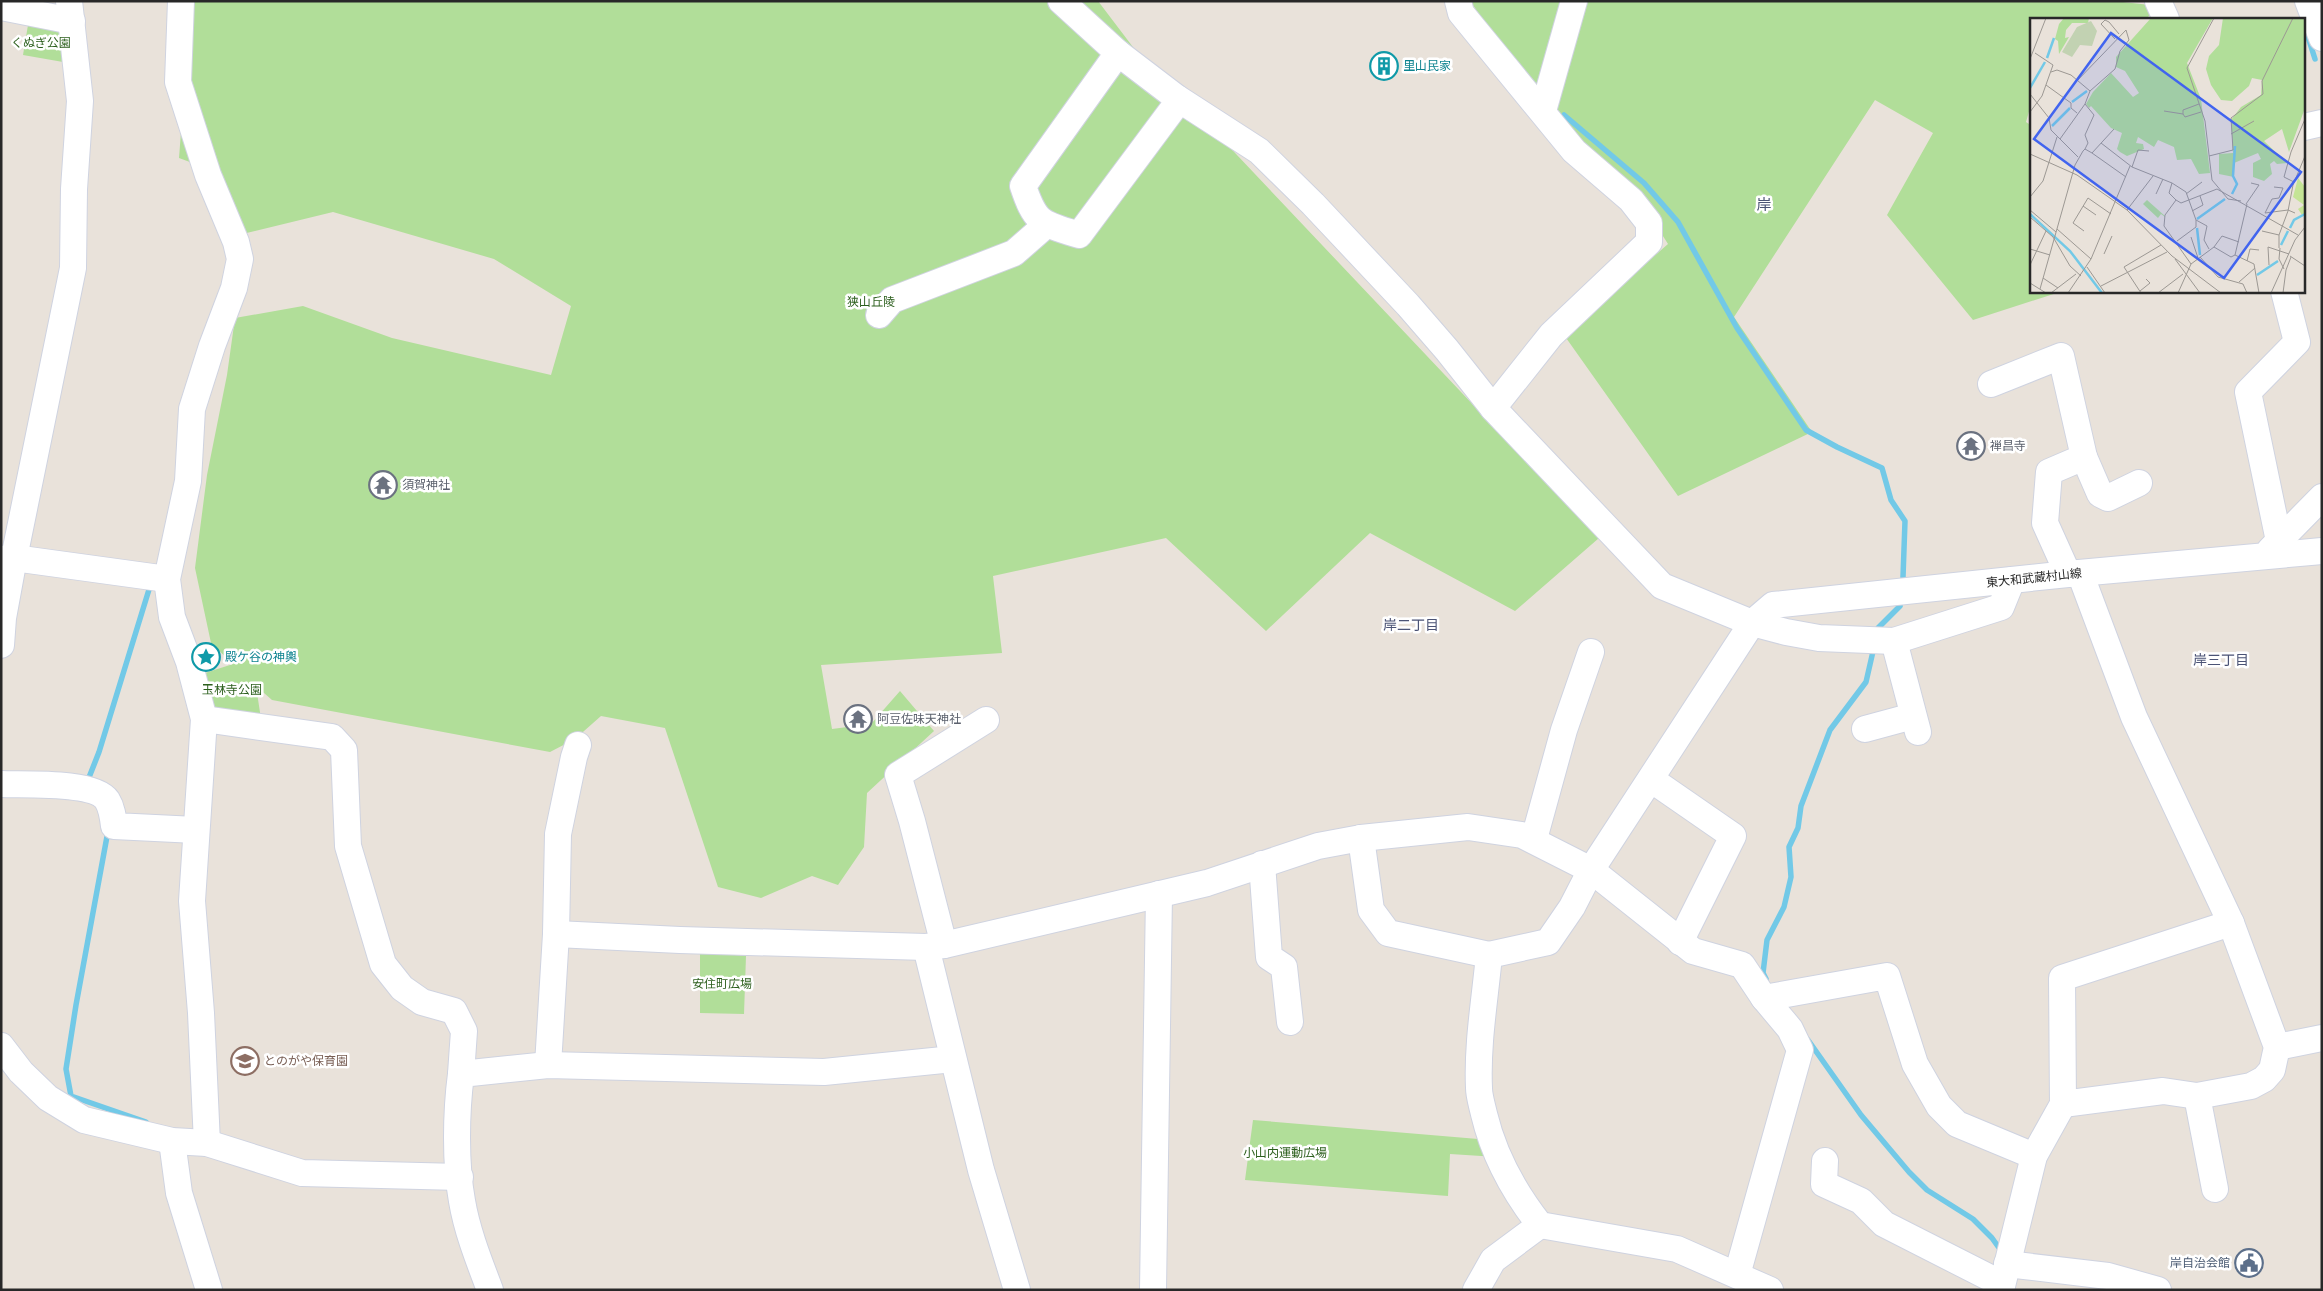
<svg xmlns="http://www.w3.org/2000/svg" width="2323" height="1291" font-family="'DejaVu Sans','Noto Sans JP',sans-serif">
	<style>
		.green { fill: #b1de99 }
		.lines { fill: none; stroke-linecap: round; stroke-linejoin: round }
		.stream { stroke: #72c9e7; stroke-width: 5.5 }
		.minor-casing { stroke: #cfd3e0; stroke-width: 28 }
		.minor { stroke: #fff; stroke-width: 26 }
		.labels { text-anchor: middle; stroke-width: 5; stroke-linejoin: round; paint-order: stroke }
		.park-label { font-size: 12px; fill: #2c5f1d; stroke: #fff }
		.culture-label { font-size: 12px; fill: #0d838f; stroke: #fff; text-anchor: start }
		.worship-label { font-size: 12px; fill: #5b616d; stroke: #fff; text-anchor: start }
		.street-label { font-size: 12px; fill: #282828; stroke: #fff }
		.education-label { font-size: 12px; fill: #785e54; stroke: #fff; text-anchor: start }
		.service-label { font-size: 12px; fill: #4e5e75; stroke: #fff; text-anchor: end }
		.neighbourhood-label { font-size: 14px; fill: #4b5375; stroke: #fff }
		.quarter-label { font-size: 15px; fill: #4b5375; stroke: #fff }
		.inset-river { fill: none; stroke: #72c9e7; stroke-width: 2.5 }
		.inset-road { fill: none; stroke: #9c9893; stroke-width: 1 }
		.view { fill: #4164ef; fill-opacity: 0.15; stroke: #4164ef; stroke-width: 2.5 }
		.inset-edge { fill: none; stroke: #282828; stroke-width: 2.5 }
	</style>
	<rect width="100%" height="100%" fill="#e9e2da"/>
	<!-- green -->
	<g class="green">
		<polygon points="191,1 1098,1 1161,84 1219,136 1599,538 1515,611 1370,533 1266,631 1166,538 993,576 1002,653 821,665 832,729 871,724 900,691 934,731 867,793 864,847 838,885 812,876 761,898 718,887 665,728 601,716 575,739 550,752 272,700 256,686 261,719 213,712 202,674 233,664 211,643 195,568 207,475 227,375 235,318 303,306 392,338 551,375 571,306 494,259 333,212 234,236 214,171 179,158"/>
		<polygon points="1470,1 2114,1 2159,6 2146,19 2032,19 2032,101 2026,122 2032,126 2032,291 2063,291 1973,320 1887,215 1933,133 1875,100 1734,317 1812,432 1678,496 1564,335 1668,244 1644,206 1537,97"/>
		<polygon points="28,25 69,32 63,62 23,55"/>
		<polygon points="700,952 746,956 744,1014 700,1013"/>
		<polygon points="1253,1120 1490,1140 1497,1157 1450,1154 1448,1196 1245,1180"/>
	</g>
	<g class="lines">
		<!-- stream -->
		<g class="stream">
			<polyline points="2308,37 2315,59"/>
			<polyline points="1564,115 1644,183 1678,222 1737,328 1806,430 1837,447 1882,468 1891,500 1905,521 1903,577"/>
			<polyline points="1877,633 1878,628 1900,606"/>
			<polyline points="90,783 88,780 99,752 151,583"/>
			<polyline points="108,831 76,1005 66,1069 71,1096 146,1122"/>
			<polyline points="1766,979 1763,973 1767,940 1784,907 1791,877 1789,847 1798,828 1801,806 1830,730 1866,682 1874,647"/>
			<polyline points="1808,1040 1861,1115 1909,1172 1927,1190 1973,1219 1992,1238 2002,1252"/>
		</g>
		<defs>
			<g id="minor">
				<polyline points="181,1 178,82 208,175 236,242 240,259 234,288 212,346 192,409 188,481 167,579 172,617 189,662 204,719 192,901 201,1013 207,1143"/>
				<polyline points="1061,1 1118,53 1177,98 1259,151 1313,204 1408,305 1447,350 1493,408 1662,586 1752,623 1786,632 1819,638 1894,641 2001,607 2012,580"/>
				<polyline points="1458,1 1461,13 1574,151 1631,200 1649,223 1649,242 1551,335 1493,408"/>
				<polyline points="2158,1 2166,19"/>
				<polyline points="2308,1 2322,38"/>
				<polyline points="1,7 72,21"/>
				<path d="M1118,53l-95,133c13,39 19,37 56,49l96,-129 2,-8"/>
				<polyline points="1543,111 1574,1"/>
				<polyline points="2304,127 2322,123"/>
				<polyline points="879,315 892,300 1014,253 1046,225"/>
				<polyline points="1991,384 2061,356 2084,457 2049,472 2045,523 2068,574"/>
				<polyline points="2084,457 2100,494 2108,498 2139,483"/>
				<polyline points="2279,541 2248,392 2297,342 2284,291"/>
				<polyline points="2270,550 2322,497"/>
				<polyline points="1,559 14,558 167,579"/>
				<polyline points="1894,641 1918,732"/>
				<polyline points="1,645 3,618 14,558 73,268 74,189 80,101 69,1"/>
				<polyline points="204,719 332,737 344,750 348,846 383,964 402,988 422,1002 454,1011 464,1031 461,1074"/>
				<polyline points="1865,729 1913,716"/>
				<polyline points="1652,780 1733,836 1680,942"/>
				<path d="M1,784c23,1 93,-3 106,16 5,8 6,17 7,26l82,4"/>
				<polyline points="1361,838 1371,910 1388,933 1489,955"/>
				<polyline points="1534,839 1564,730 1591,652"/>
				<polyline points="1262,864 1269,957 1284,967 1290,1022"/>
				<polyline points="556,934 680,940 926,947 944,945 1207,883 1318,846 1361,838 1468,827 1522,835 1591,870 1693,951 1742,965 1764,998 1887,976 1915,1064 1939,1106 1957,1124 2034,1156"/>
				<polyline points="944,945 912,821 898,775 986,720"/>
				<polyline points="926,947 981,1170 1017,1290"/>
				<polyline points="1,1046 21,1072 48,1098 84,1120 172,1141 207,1143 302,1173 460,1177"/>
				<polyline points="2277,1047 2322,1038"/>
				<polyline points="548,1065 556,934 558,834 574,757 578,745"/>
				<polyline points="2197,1096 2215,1189"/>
				<polyline points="2063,1104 2163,1091 2197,1096 2251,1086 2264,1079 2272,1070 2277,1047 2231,923 2134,717 2080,573"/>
				<polyline points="172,1141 179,1193 209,1290"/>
				<polyline points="1825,1161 1824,1184 1861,1201 1884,1224 2002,1284"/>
				<polyline points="2007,1264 2108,1276 2158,1290"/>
				<polyline points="1737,1275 1800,1050 1790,1029 1764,998"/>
				<path d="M490,1290c-11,-29 -23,-59 -28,-89 -7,-38 -6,-89 -1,-127l87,-9 276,7 129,-13"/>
				<polyline points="1153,1290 1159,894"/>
				<polyline points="1476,1290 1493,1260 1540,1225"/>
				<path d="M1770,1290l-93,-41 -137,-24c-26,-33 -46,-69 -56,-111 -2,-9 -5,-18 -5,-26 -2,-45 6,-89 10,-133l59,-13 24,-35 19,-37 161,-247 21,-18 295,-31 254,-23"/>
				<polyline points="2001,1290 2034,1156 2063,1104 2062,978 2231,923"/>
			</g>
		</defs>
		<!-- minor casing -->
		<use href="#minor" class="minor-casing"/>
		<!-- minor -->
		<use href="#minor" class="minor"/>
	</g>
	<!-- icons -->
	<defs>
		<symbol id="building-ring" viewBox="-11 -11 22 22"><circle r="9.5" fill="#fff" stroke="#0f9aa8" stroke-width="1.5"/><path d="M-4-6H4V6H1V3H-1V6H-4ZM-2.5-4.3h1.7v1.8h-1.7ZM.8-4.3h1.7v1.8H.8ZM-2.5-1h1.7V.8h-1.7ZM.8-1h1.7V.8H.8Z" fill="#0f9aa8"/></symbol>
		<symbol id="temple-ring" viewBox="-11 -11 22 22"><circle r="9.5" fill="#fff" stroke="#6b7280" stroke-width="1.5"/><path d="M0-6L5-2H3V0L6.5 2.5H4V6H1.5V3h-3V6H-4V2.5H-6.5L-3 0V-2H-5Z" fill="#6b7280"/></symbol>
		<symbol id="sight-ring" viewBox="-11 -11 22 22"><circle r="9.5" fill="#fff" stroke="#0f9aa8" stroke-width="1.5"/><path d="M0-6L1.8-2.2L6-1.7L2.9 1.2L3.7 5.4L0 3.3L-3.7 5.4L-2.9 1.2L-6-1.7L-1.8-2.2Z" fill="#0f9aa8"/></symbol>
		<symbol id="school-ring" viewBox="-11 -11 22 22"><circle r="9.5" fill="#fff" stroke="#8d6e63" stroke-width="1.5"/><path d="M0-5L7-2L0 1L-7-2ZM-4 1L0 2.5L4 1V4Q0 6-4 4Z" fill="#8d6e63"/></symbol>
		<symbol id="civic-ring" viewBox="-11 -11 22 22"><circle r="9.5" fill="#fff" stroke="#5c6f8a" stroke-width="1.5"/><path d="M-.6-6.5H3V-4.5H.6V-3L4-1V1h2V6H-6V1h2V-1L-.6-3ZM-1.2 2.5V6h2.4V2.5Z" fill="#5c6f8a"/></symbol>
	</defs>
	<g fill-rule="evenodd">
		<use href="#building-ring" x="1368" y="50" width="32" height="32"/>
		<use href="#temple-ring" x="1955" y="430" width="32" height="32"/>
		<use href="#temple-ring" x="367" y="469" width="32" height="32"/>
		<use href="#sight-ring" x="190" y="641" width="32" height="32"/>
		<use href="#temple-ring" x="842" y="703" width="32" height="32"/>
		<use href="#school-ring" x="229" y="1045" width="32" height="32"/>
		<use href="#civic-ring" x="2233" y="1247" width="32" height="32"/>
	</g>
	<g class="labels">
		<!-- park labels -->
		<g class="park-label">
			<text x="41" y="47">くぬぎ公園</text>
			<text x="871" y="306">狭山丘陵</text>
			<text x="232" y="694">玉林寺公園</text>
			<text x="722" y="988">安住町広場</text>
			<text x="1285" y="1157">小山内運動広場</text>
		</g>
		<!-- culture labels -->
		<g class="culture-label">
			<text x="1403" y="70">里山民家</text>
			<text x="225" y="661">殿ケ谷の神輿</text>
		</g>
		<!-- worship labels -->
		<g class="worship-label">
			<text x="1990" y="450">禅昌寺</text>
			<text x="402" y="489">須賀神社</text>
			<text x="877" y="723">阿豆佐味天神社</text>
		</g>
		<!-- street labels -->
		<g class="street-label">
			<text transform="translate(2034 578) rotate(-6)" y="4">東大和武蔵村山線</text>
		</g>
		<!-- education labels -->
		<g class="education-label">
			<text x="264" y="1065">とのがや保育園</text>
		</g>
		<!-- service labels -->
		<g class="service-label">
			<text x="2230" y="1267">岸自治会館</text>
		</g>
		<!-- neighbourhood labels -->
		<g class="neighbourhood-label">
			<text x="1411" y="630">岸二丁目</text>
			<text x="2221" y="665">岸三丁目</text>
		</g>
		<!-- quarter labels -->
		<g class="quarter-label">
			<text x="1764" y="210">岸</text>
		</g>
	</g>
	<!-- overview -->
	<g transform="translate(2030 18)">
		<rect width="275" height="275" fill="#e9e2da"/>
		<path d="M34,0h25l-1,5h-16l-6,7 -1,8 4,-1 -10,17 -1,-13 -3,-2 4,-15zM121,0h62l-26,45 14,36 9,74 -11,1 -8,-15 -14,1 -3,-13 -16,-7 -4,7 -16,-10 -2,6 7,1 1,5 -17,7 -7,-4 -3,-3 5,-16 -11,-5 -20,-22 -2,2 -3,-4 7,-12 18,-19 22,24 6,-4 -14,-22 -9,-4v-10zM193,0h82v90l-16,44 -7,-23 -18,12 23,22 -10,1 -3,-3 -4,3 2,10 -8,7 -11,-4v-14l8,-4 -3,-6 -24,10v14l-15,-3v-20l14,-1 -2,-33 10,-13 20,-12 1,-15 -10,-2 -3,8 -17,15 -11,-1 -10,-15 -5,-16 3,-13 10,-11zM117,182l18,16v1l-4,-3 -3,4 -15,-14z" fill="#b1de99"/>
		<path d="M61,3l6,10 -5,15 -12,-1 -8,12 -10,-5 15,-25z" fill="#c2d2b2"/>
		<path d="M268,160l7,9v26l-3,2 -4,-6 6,-4 -11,-8z" fill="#c4e495"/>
		<path class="inset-river" d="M17,40l7,-20M0,70l15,-26M42,84l15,-11M22,108l18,-18M202,176l5,-10 -4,-8 2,-30M0,196l40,37 32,42M167,201l28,-20M167,210l3,27M260,210l4,-8 11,-6M251,227l7,-14M227,257l21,-14"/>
		<path class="inset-road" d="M184,0l-27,50 18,53 7,59 16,19 13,2M85,21l-14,-15 4,-4 4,2 10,12M0,41l16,-41M21,54l6,-2 14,5 19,16M16,67l25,18v5l6,5M0,76l19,24 2,12 27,27M169,86l-16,6v4l2,3 16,-5M134,93l19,3M0,94l12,-16 11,-31 -18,-12M19,100l25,-34 52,-54 3,10 -9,11 -5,18 -25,22 -5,13 -25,35M201,116l23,-13M71,125l31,24 40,16 14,9 10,28 11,6 -3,14 5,9M55,131l3,-6 -3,-8 9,-20 -9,-11M62,135l22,-24M0,136l47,21 50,35 45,46 49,37M179,138l24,-6 -2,-32 32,-24 -1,-13 31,-63M102,149l6,-17 11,1M264,164l-10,-5 7,-25 14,-33M142,165l-3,10 7,7M187,171l81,46M126,176l7,-15M156,176l16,-12M0,179l13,-16 14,-44M216,186l13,-19 -8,-2M53,188l13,9M0,192l26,22M97,192l26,-34M162,193l11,-6 -3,-9M235,195l7,-14 7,-1 4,-10 -9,-1M235,195l23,-3 7,3M0,199l23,20 17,29 11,10M27,211l34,30M54,213l-11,-8 15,-25 23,16M232,213l17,4M161,219l7,21M147,223l19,-14v-7M184,229l17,10 4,-2 19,9 5,29M249,230v-13l9,-24 5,-26 12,-29M250,230l-1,11 5,10M0,231l20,6M74,236l8,-18M205,237l12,-51M260,238l15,10M170,239l18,20 25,7 4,9M145,241l25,34M217,243l3,-12 9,1M161,246l-27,-38 1,-11 11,-15 5,3 36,-14M0,247l16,-34M239,247l-1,-18 21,7M57,249l18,26M13,260l15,10M209,264l16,-14M0,265l16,10M71,268l66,-34M10,271l35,-124 8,-14 2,-2 7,4 34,24M110,273l10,-8 -4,-4M21,275l25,-19M38,275l23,-34 39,-93M111,275l-17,-26 37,-22M128,275l25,-19M148,275l13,-29 23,-17 8,-11 17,6M241,275l24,-53 10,-13M253,275l3,-23 5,-13"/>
		<path class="view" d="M81,15l190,139 -77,106 -190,-139z"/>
		<rect width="275" height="275" class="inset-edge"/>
	</g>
	<!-- border -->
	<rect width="2323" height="1291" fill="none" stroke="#282828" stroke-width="5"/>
</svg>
